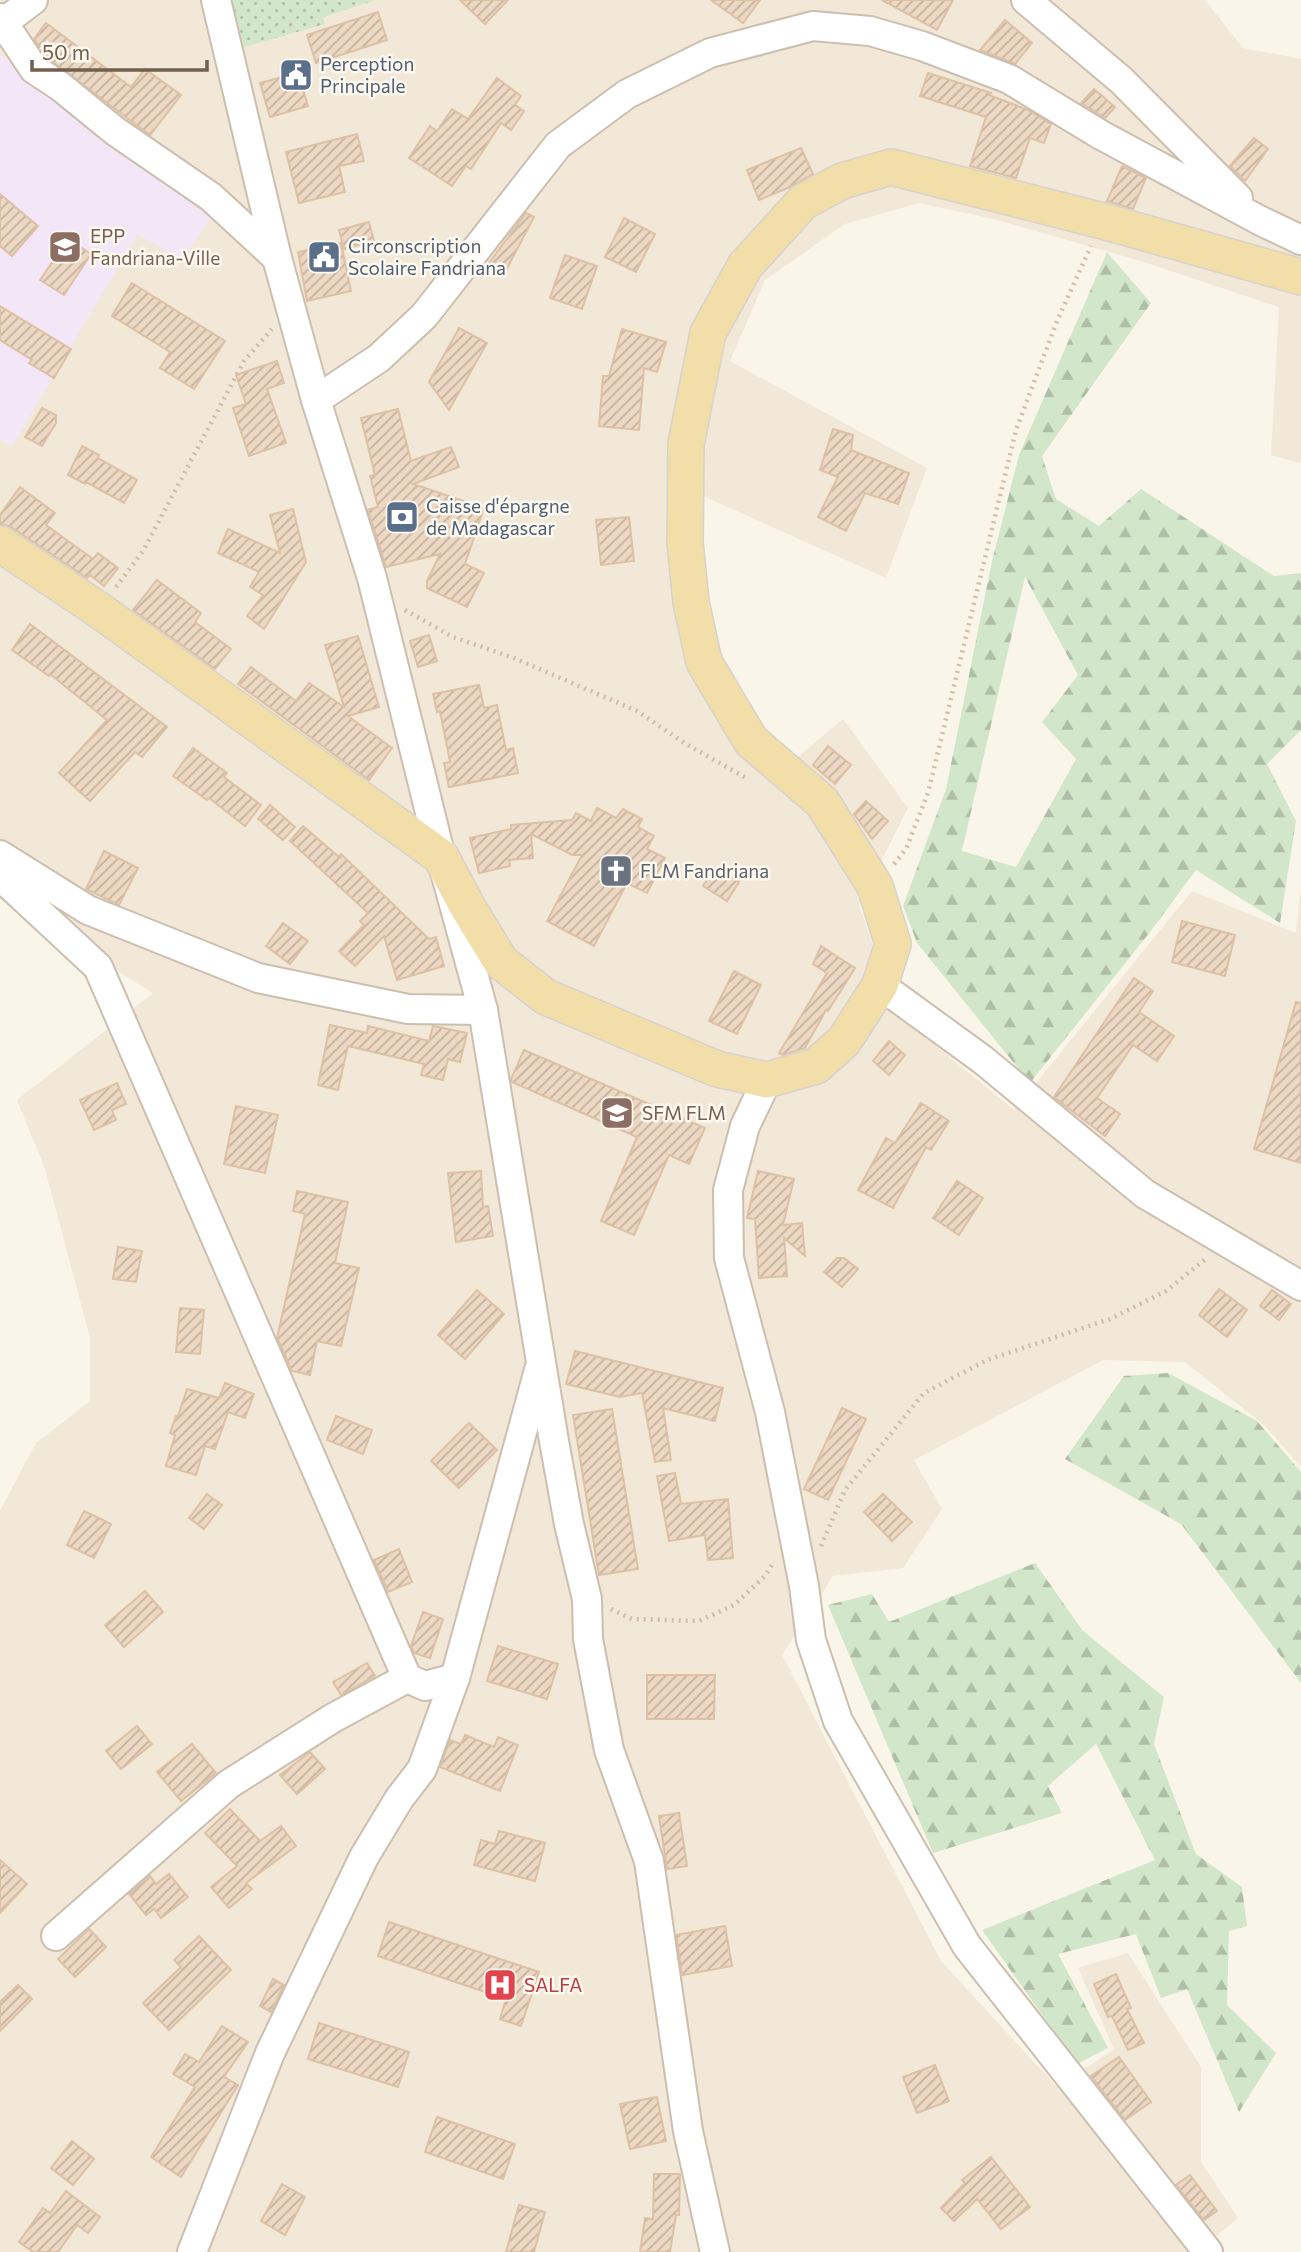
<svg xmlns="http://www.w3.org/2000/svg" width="1301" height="2252" font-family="Commissioner,sans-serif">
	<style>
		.residential { fill: #f1e8d8 }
		.education { fill: #f2e6f7 }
		.grass { fill: url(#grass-dots) }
		.forest { fill: url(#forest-firs); fill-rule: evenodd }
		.building { fill: url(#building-hatch); stroke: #dec1a5; stroke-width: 2 }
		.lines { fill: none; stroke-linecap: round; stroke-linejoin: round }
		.minor-casing { stroke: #ccbfb0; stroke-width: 32 }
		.major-casing { stroke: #d8d2ce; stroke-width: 38 }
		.path { stroke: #d2bca6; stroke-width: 4.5; stroke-dasharray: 2 5; stroke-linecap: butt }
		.minor { stroke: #fff; stroke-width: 28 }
		.major { stroke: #f2dea9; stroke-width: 35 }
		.labels { text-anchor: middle; stroke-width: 5; stroke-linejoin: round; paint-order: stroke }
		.service-label { font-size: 19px; fill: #4e5e75; stroke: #fdf9ef; text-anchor: start }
		.education-label { font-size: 19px; fill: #785e54; stroke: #fdf9ef; text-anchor: start }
		.worship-label { font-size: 19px; fill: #5b616d; stroke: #fdf9ef; text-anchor: start }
		.health-label { font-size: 19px; fill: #be3a42; stroke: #fdf9ef; text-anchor: start }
	</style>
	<defs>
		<pattern id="grass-dots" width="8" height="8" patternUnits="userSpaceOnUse" patternTransform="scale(1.75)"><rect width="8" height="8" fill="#d2e7c9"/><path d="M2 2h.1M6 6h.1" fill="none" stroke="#afbea6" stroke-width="1.8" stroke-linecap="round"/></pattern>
		<pattern id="forest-firs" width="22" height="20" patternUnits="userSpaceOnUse" patternTransform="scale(1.75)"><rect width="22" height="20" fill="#d2e7c9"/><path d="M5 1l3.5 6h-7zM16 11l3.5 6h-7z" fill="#afbea6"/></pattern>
		<pattern id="building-hatch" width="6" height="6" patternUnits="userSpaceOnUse" patternTransform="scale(1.75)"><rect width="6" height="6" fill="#edd8c3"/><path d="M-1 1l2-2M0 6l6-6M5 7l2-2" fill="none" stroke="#c4b2a1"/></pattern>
	</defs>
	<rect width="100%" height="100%" fill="#faf5e9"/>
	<!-- residential -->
	<polygon class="residential" points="0,0 1205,0 1243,48 1301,59 1301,463 1271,455 1279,307 1144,262 994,219 919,203 845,224 765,280 730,361 927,468 886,578 703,496 701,601 740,699 793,761 843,719 908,808 859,905 896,1013 1014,1110 1192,891 1296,933 1301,887 1301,1467 1264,1425 1185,1362 1103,1360 914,1460 942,1509 903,1568 833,1576 782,1655 941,1961 1057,2087 1114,2049 1078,1968 1128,1953 1201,2067 1201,2162 1238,2218 1197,2252 0,2252 0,1511 36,1443 90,1401 90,1338 45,1169 17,1100 153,993 0,899"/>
	<!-- education -->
	<polygon class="education" points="0,54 211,218 181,261 138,234 12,446 0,440"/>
	<!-- grass -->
	<polygon class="grass" points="232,0 376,0 323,17 325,24 244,47"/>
	<!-- forest -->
	<g class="forest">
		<path d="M1107,252l44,51 -109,153 14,43 43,27 42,-37 133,87 27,-3v157l-34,34 29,57 -16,102 -84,-53 -46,62 -120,151 -113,-140 -14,-37 43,-117 46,-228 27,-106zM1025,577l53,98 -36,47 34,37 -60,108 -54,-16z"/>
		<polygon points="1168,1373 1257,1421 1301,1472 1301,1683 1181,1524 1065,1459 1124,1376"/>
		<polygon points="1035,1563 1083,1631 1164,1697 1154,1744 1196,1854 1242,1887 1247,1926 1229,1931 1227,2005 1276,2053 1239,2112 1187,1989 1161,1998 1136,1934 1058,1954 1108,2048 1077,2064 982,1930 1155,1860 1096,1744 1048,1786 1062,1813 933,1853 828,1605 872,1594 889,1622"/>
	</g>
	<!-- building -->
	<g class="building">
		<polygon points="460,0 508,0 485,24"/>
		<polygon points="711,0 760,0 743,23"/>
		<polygon points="882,0 953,0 937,30"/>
		<polygon points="378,12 387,40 316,63 307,35"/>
		<polygon points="1005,20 1032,43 1015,64 980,50"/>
		<polygon points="46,23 131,87 145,69 181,95 150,135 46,57 34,39"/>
		<polygon points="298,73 308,106 270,117 260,83"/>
		<polygon points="928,73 991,93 989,95 1028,110 1051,124 1044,143 1030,138 1016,178 970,166 986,117 920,96"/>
		<polygon points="497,78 521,96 515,105 524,111 511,130 501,123 471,169 466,166 452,186 409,158 430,126 437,131 452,109 468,119"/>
		<polygon points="1094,89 1115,107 1105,118 1081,103"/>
		<polygon points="357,134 364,161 339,166 345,192 299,203 286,152"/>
		<polygon points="1254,138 1268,149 1245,181 1230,166"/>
		<polygon points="801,148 813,174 790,187 759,200 747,170"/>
		<polygon points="1122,166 1146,178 1133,209 1107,201"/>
		<polygon points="0,194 38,226 12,256 0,246"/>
		<polygon points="526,213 534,217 503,276 486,267"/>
		<polygon points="624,218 655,234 636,272 605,257"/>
		<polygon points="369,222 374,241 344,249 339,230"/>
		<polygon points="68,239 91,254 64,295 40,280"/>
		<polygon points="341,243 351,291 307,301 298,252"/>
		<polygon points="565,255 597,266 582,309 550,298"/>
		<polygon points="132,283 225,341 194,389 160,368 170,352 112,316"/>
		<polygon points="0,306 71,349 54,378 29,363 32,360 0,340"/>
		<polygon points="459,328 487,343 449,410 429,382"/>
		<polygon points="622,329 666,342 657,372 644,368 639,430 599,426 603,376 609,376"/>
		<polygon points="277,361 284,383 267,389 286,443 249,456 233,408 246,404 236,375"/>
		<polygon points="42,408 56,415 56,423 42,446 25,437"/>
		<polygon points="398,409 411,461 451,447 459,467 413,484 484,508 465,564 484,573 467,607 427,588 427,581 440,554 386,567 368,510 378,507 370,476 375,475 361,418"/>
		<polygon points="833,429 853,435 851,450 909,473 898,504 865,493 846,531 818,517 838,477 820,470"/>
		<polygon points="82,446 99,455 98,458 137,480 124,503 86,482 85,484 68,475"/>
		<polygon points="20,487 55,513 46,525 93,559 98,553 118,568 104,586 90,575 87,578 11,527 0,524 0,515"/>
		<polygon points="293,509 306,562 264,629 247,616 263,595 250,587 259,572 218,553 228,529 280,553 270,515"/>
		<polygon points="629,517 634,561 601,565 596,520"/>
		<polygon points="157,580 201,613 195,622 231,649 215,669 133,610"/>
		<polygon points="30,624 167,727 142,757 135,752 90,801 59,773 107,720 50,674 49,676 12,650"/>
		<polygon points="429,635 437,661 418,667 410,641"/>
		<polygon points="358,636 379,707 348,716 392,748 369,780 238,684 251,667 296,701 309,683 344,707 325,645"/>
		<polygon points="479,685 484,708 497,705 506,750 513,748 518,773 449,787 444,763 450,762 440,711 437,712 433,694"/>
		<polygon points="828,746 851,765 835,784 813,765"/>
		<polygon points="193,748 227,773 224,777 261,805 245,826 209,798 207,800 173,776"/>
		<polygon points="866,801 888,821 872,839 854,814"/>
		<polygon points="270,805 295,827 283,840 258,819"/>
		<polygon points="597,808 616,818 623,809 642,819 638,827 654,836 647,849 665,858 647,893 627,883 594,946 547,921 582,855 572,855 531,834 533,858 509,860 510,866 479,873 470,838 511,829 511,825 572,820 576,813 591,821"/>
		<polygon points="303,826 339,857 341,854 429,939 436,937 444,966 397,980 384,936 355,966 339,951 364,925 360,921 368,913 290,841"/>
		<polygon points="104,851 138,868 119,905 86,889"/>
		<polygon points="715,868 739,882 727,901 703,886"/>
		<polygon points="1182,921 1235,935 1225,976 1172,962"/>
		<polygon points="283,923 308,941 290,964 266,946"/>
		<polygon points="821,946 855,968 828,1011 826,1010 805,1048 783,1055 779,1053 827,973 813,964"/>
		<polygon points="734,971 761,985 737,1034 709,1021"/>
		<polygon points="1134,978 1153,991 1139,1012 1174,1036 1157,1061 1133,1045 1097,1098 1120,1114 1105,1136 1054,1097"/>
		<polygon points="1296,1002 1301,1003 1301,1163 1254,1149"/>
		<polygon points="330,1025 367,1033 368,1026 429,1041 433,1026 467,1033 460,1062 448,1059 443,1080 421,1075 424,1064 348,1046 338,1090 318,1085"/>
		<polygon points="889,1041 905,1055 889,1075 873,1061"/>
		<polygon points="524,1050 705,1128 689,1164 669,1155 634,1235 601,1221 637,1137 512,1082 511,1079"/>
		<polygon points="117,1083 126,1104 112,1110 116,1120 94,1130 80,1100"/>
		<polygon points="921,1103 949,1121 931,1150 926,1147 893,1208 858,1190 886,1138 895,1143"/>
		<polygon points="236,1106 278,1115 265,1173 224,1164"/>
		<polygon points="481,1171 483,1207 488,1206 493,1236 456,1242 448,1173"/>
		<polygon points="758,1171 794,1179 783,1225 802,1223 805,1256 784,1238 787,1276 759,1278 755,1219 747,1218"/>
		<polygon points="957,1181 983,1198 959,1235 933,1218"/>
		<polygon points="297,1191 348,1202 335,1263 359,1268 341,1346 317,1341 310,1375 292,1371 277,1338 305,1214 293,1211"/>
		<polygon points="118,1247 142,1251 136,1282 113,1279"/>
		<polygon points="837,1258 844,1258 858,1269 842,1287 824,1272"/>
		<polygon points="1219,1289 1247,1310 1227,1337 1199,1315"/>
		<polygon points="477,1290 504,1314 465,1359 438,1335"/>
		<polygon points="1272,1290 1291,1304 1279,1320 1260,1306"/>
		<polygon points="180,1308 204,1310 200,1354 176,1352"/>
		<polygon points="575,1351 723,1388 715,1421 663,1408 671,1460 655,1462 644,1404 646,1404 644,1403 642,1393 620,1397 566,1384"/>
		<polygon points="225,1383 254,1394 245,1418 228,1412 215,1449 205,1446 196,1475 166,1466 175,1435 170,1433 176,1416 178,1416 187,1389 219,1398"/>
		<polygon points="842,1408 866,1419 828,1500 804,1489"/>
		<polygon points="612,1409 638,1569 599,1575 573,1415"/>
		<polygon points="336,1416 372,1430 363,1454 327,1440"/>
		<polygon points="469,1423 497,1450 459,1488 431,1461"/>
		<polygon points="675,1473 681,1504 728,1499 733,1558 708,1560 705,1535 669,1541 657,1476"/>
		<polygon points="207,1494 222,1505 204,1529 189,1518"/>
		<polygon points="883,1494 912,1522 892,1541 864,1512"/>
		<polygon points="84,1511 111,1524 94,1558 67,1545"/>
		<polygon points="399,1549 412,1582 388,1592 374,1560"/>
		<polygon points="145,1591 163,1612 124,1647 105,1625"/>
		<polygon points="423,1612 443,1619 430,1658 414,1653 411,1646"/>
		<polygon points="498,1646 558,1664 547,1699 487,1681"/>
		<polygon points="367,1663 375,1676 341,1695 333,1682"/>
		<polygon points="647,1675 715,1675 714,1719 647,1719"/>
		<polygon points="137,1726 152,1744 121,1769 106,1751"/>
		<polygon points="465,1735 494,1747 498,1737 518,1745 500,1791 440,1767 450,1740 461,1744"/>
		<polygon points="192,1744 216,1773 181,1801 157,1772"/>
		<polygon points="310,1752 325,1769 297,1794 280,1775"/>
		<polygon points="230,1809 260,1841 281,1826 296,1846 246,1883 252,1889 229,1908 211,1887 237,1866 205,1833"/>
		<polygon points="679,1813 687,1866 667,1869 659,1816"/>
		<polygon points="499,1831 545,1843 535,1881 474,1865 481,1840 495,1844"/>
		<polygon points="0,1860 27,1884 0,1913"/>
		<polygon points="169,1874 188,1897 161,1918 154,1909 146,1915 129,1894 150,1876 156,1884"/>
		<polygon points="389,1922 539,1972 521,2026 500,2019 506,1999 378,1956"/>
		<polygon points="725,1926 732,1966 682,1975 676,1935"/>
		<polygon points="89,1929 106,1947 75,1977 58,1959"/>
		<polygon points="199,1936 231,1970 169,2030 143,2003 181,1967 174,1960"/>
		<polygon points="1116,1974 1131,2008 1127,2009 1144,2043 1128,2050 1112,2016 1108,2017 1094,1984"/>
		<polygon points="273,1979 284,1985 271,2012 260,2006"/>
		<polygon points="18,1985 32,1999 0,2031 0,2002"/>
		<polygon points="319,2023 409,2052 398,2087 308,2059"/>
		<polygon points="222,2026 248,2042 224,2077 238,2085 181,2177 151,2157 195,2087 173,2074 185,2054 199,2062"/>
		<polygon points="1119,2057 1151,2102 1125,2120 1091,2076"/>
		<polygon points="935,2065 949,2101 917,2113 903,2077"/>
		<polygon points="657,2097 666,2141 630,2149 620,2104"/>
		<polygon points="437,2117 515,2144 503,2179 425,2152"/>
		<polygon points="72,2141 94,2159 73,2185 51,2168"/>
		<polygon points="991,2157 1030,2207 1001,2229 977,2199 954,2221 941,2208 965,2183 962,2180"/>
		<polygon points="654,2174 680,2174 679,2215 676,2215 670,2252 640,2252 645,2218 653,2219"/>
		<polygon points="1190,2175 1217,2211 1204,2220 1176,2185"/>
		<polygon points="282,2184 305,2197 285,2235 261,2221"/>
		<polygon points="66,2191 100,2217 88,2233 77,2225 58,2252 33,2252 19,2242 43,2208 50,2213"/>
		<polygon points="519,2205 545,2212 534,2252 506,2252"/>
	</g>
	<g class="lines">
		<defs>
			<g id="minor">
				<polyline points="216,0 277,258 316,400 372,578 441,857 483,1010 554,1441 569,1524 587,1599 588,1639 609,1750 649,1861 688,2131 715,2252"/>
				<polyline points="1026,0 1121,80 1238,198"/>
				<polyline points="0,18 34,69 61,87 115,131 211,197 277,258"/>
				<polyline points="0,25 33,0"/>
				<polyline points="316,400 379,358 424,316 558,145 627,94 710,53 813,26 870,31 922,46 1009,79 1101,135 1259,220 1301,240"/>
				<polyline points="0,855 88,910 258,978 408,1009 483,1010"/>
				<polyline points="0,876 98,967 407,1678 425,1686 455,1678"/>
				<polyline points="880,985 983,1060 1145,1194 1301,1286"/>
				<polyline points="767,1080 745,1126 728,1190 729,1258 770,1412 804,1586 811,1640 838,1721 967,1946 1208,2252"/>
				<polyline points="56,1936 229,1784 333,1718 407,1678"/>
				<polyline points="192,2252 270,2053 364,1857 399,1799 422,1769 455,1678 539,1370"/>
			</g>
			<polyline id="major" points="0,544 99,610 441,857 467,906 501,962 546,997 717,1069 767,1080 816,1066 844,1041 880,985 893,944 875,886 822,802 751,741 704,662 691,602 685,543 686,444 708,333 745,266 803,202 842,181 891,167 1103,221 1301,277"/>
		</defs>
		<!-- minor casing -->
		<use href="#minor" class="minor-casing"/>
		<!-- major casing -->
		<use href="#major" class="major-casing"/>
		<!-- path -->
		<g class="path">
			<polyline points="116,587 143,551 244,361 272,329"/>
			<polyline points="405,610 453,637 514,658 637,711 686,744 748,779"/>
			<polyline points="894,864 906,849 928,793 1016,430 1057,321 1091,246"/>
			<polyline points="821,1546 845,1490 924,1393 987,1360 1110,1319 1166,1291 1207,1258"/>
			<polyline points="611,1609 632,1619 699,1621 734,1605 765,1576 773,1563"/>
		</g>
		<!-- minor -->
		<use href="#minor" class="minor"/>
		<!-- major -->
		<use href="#major" class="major"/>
	</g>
	<!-- icons -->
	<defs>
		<symbol id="civic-square" viewBox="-11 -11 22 22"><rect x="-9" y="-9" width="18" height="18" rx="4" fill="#5c6f8a" stroke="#fdf9ef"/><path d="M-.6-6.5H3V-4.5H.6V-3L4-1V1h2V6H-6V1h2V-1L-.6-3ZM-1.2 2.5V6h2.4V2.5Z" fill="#fff"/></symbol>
		<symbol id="school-square" viewBox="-11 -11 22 22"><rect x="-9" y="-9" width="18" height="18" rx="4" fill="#8d6e63" stroke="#fdf9ef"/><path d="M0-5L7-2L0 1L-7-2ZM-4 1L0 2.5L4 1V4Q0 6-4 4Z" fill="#fff"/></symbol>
		<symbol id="bank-square" viewBox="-11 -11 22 22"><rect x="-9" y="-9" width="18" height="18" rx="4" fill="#5c6f8a" stroke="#fdf9ef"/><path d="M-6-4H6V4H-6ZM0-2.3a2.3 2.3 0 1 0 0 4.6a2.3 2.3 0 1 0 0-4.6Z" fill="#fff"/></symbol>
		<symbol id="church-square" viewBox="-11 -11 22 22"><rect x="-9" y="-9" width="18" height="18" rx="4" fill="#6b7280" stroke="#fdf9ef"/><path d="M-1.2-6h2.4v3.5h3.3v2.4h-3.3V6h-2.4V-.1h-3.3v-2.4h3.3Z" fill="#fff"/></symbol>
		<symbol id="hospital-square" viewBox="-11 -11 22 22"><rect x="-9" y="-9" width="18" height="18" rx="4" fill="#e0444e" stroke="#fdf9ef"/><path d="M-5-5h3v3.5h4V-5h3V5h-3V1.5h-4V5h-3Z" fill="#fff"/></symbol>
	</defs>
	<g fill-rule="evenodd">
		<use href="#civic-square" x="277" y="56" width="38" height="38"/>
		<use href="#school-square" x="46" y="228" width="38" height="38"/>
		<use href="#civic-square" x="305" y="238" width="38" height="38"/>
		<use href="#bank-square" x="383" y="498" width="38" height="38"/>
		<use href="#church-square" x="597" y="852" width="38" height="38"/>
		<use href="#school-square" x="598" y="1094" width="38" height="38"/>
		<use href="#hospital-square" x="481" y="1966" width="38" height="38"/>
	</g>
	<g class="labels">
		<!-- service labels -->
		<g class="service-label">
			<text x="320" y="71">Perception<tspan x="320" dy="22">Principale</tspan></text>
			<text x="348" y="253">Circonscription<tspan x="348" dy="22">Scolaire Fandriana</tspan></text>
			<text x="426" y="513">Caisse d'épargne<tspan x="426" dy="22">de Madagascar</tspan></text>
		</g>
		<!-- education labels -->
		<g class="education-label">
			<text x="90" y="243">EPP<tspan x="90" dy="22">Fandriana-Ville</tspan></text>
			<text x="642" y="1120">SFM FLM</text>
		</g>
		<!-- worship labels -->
		<g class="worship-label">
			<text x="640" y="878">FLM Fandriana</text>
		</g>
		<!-- health labels -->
		<g class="health-label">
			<text x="524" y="1992">SALFA</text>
		</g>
	</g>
	<!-- scale -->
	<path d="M32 60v10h175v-10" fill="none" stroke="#725f4f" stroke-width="3.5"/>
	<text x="42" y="60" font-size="21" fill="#725f4f" stroke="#fdf9ef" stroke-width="5" paint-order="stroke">50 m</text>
</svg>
